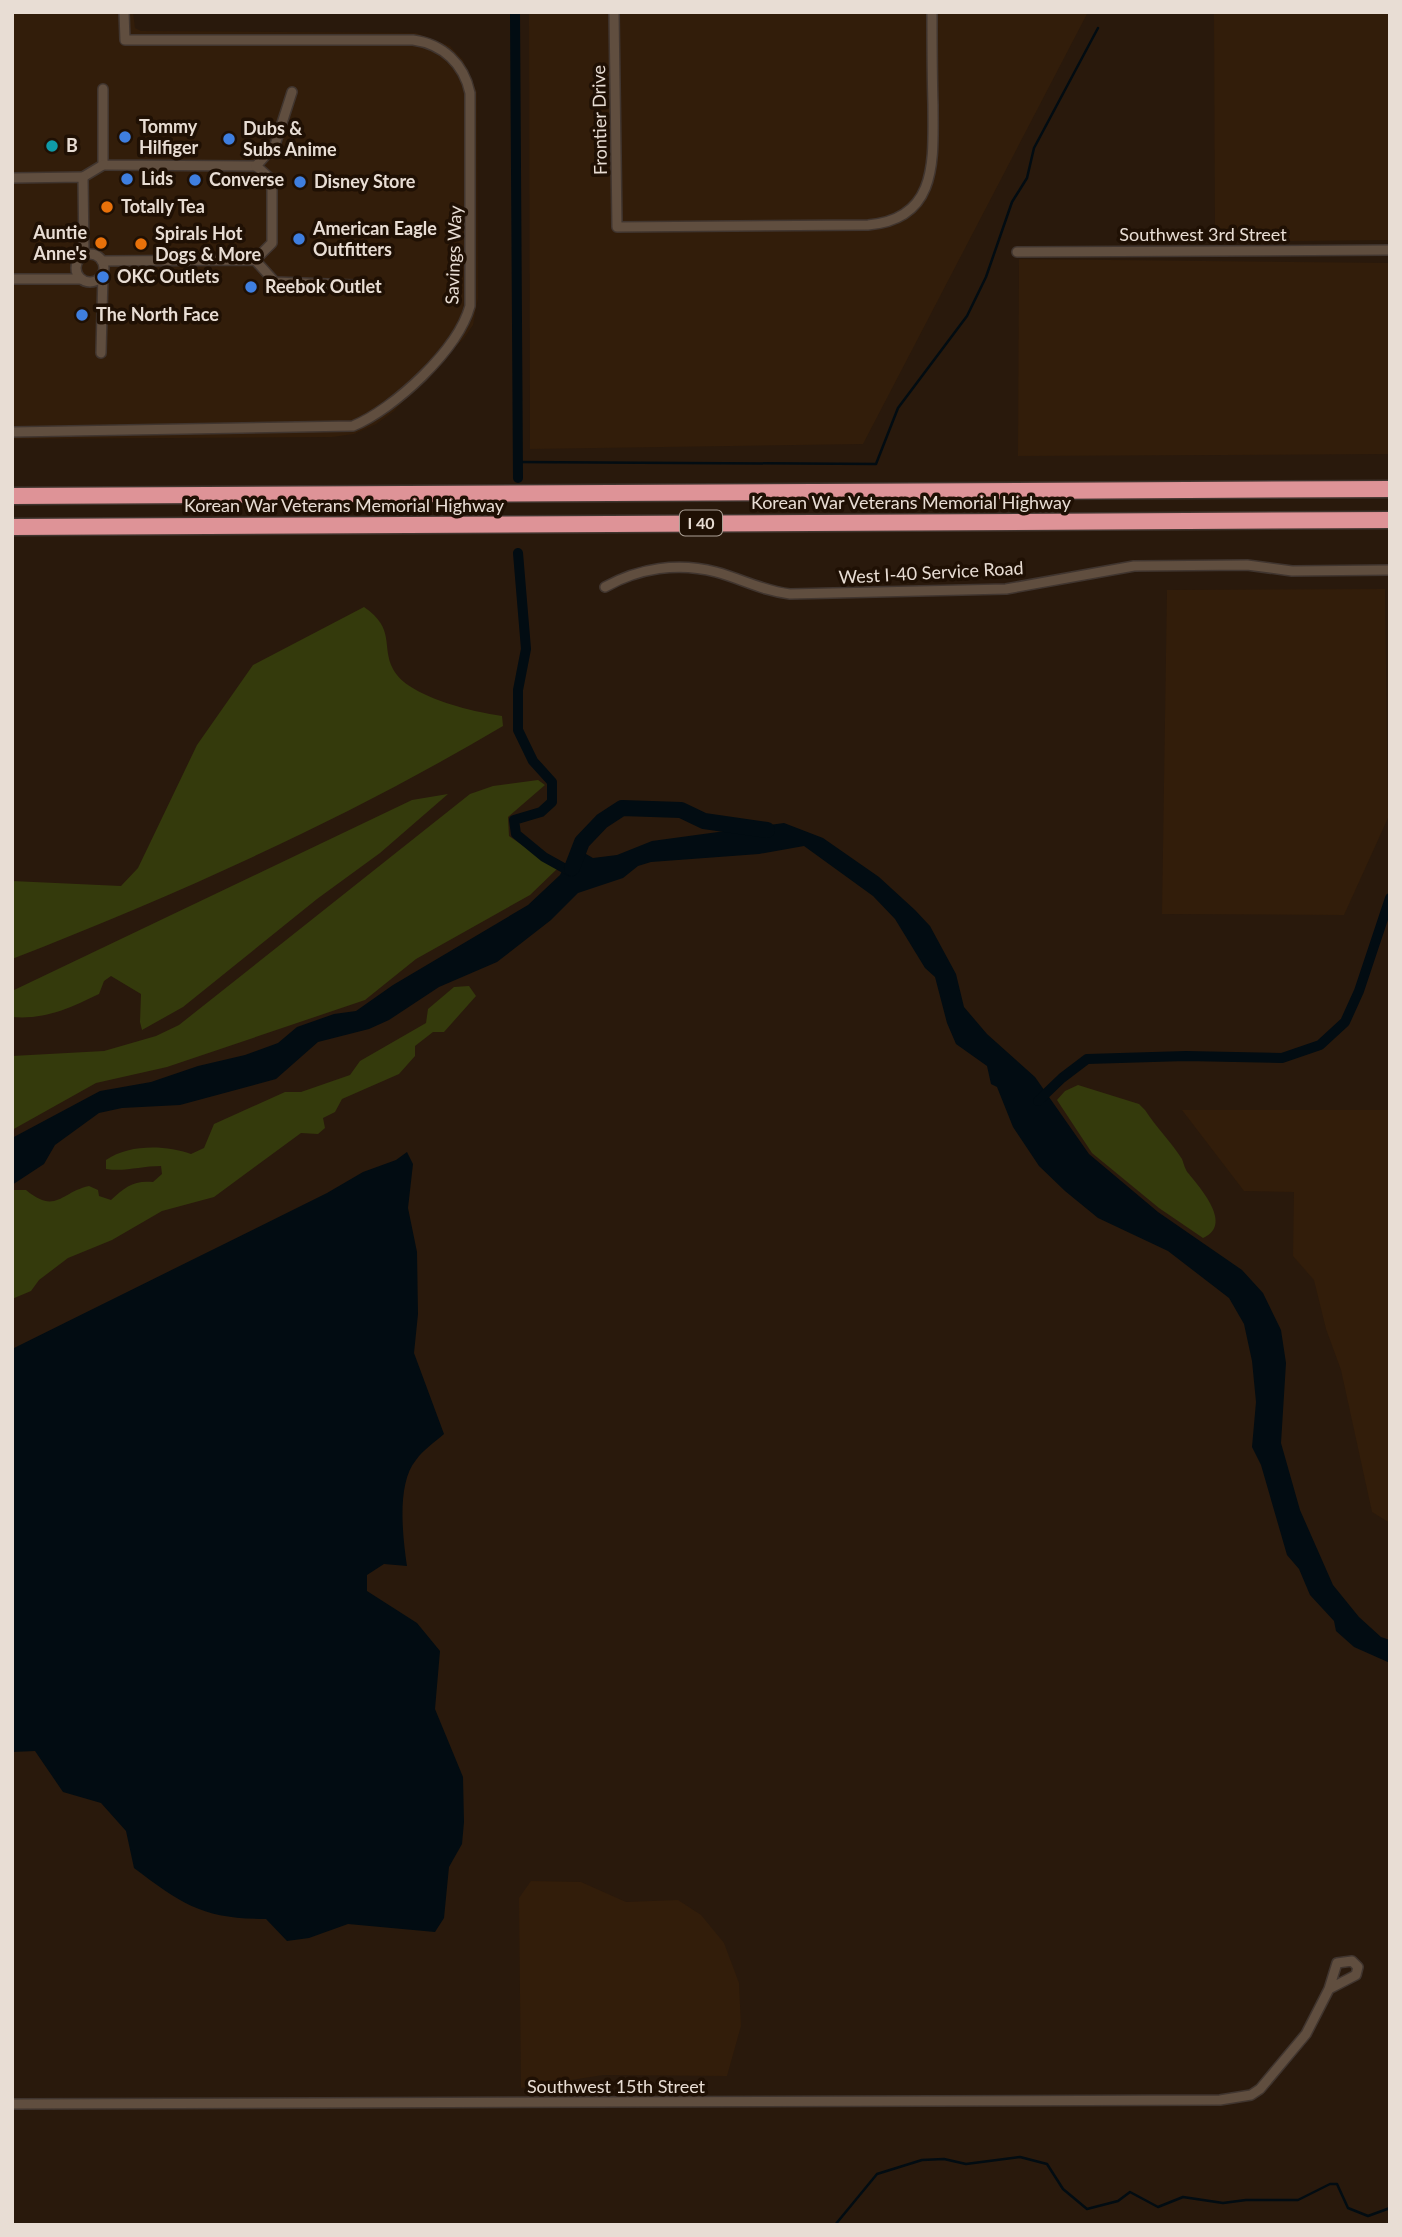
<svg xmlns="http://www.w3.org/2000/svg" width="1402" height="2237" font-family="Lato,sans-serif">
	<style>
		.built { fill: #321d0a }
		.green { fill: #343a0c }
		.water { fill: #020c12 }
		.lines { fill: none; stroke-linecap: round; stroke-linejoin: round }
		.stream { stroke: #020c12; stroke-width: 2.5 }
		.canal { stroke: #020c12; stroke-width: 10 }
		.river { stroke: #020c12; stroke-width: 16 }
		.street-casing { stroke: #40352f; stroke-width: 12 }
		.highway-casing { stroke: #40352f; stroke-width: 19 }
		.street { stroke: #604e3f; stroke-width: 9 }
		.highway { stroke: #de9397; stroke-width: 16 }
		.shop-dot { fill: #3f7fe0; stroke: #1f1004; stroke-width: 2.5 }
		.culture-dot { fill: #0f9aa8; stroke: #1f1004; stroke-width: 2.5 }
		.food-dot { fill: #e8710a; stroke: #1f1004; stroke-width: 2.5 }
		.labels { text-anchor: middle; stroke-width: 7; stroke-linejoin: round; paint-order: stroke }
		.shield { fill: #1f1004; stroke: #aca096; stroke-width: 2 }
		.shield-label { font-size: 16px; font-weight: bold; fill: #e8ddd4 }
		.street-label { font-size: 18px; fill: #e8ddd4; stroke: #1f1004 }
		.poi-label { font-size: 18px; font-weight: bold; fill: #e8ddd4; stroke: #1f1004; text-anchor: start }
	</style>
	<rect width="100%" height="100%" fill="#29190c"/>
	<!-- built -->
	<g class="built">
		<polygon points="12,12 133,12 135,28 141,31 416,33 450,46 463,60 477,92 478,298 473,325 464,338 394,411 376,424 354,434 332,437 12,439"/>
		<polygon points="529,12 1088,12 863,444 530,449"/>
		<polygon points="1214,12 1390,12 1390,240 1215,242"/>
		<polygon points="1019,259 1390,263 1390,454 1018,456"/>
		<polygon points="1385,589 1388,818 1344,915 1162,914 1167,590"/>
		<polygon points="1182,1110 1390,1110 1390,1523 1372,1512 1341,1370 1326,1329 1314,1280 1293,1256 1294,1192 1244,1191"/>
		<polygon points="531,1881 581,1882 626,1902 678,1900 701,1915 724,1943 739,1983 741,2026 727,2076 603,2075 521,2088 519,1898"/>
	</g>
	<!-- green -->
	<g class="green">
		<path d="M364,607c32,22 17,39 29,62 14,28 81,43 109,47l1,10c-157,93 -322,167 -491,233v-78l109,5 17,-18 59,-123 56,-80z"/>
		<polygon points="538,780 545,785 508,817 509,836 557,869 530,895 416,959 365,1000 167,1067 96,1083 12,1130 12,1056 104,1051 156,1036 179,1025 470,794 493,786"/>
		<path d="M448,794l-68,59 -63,46 -134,108 -41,23 -2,-8 1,-28 -30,-18 -7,5 -5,13c-29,14 -54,26 -87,23v-26l400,-191z"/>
		<path d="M469,986l7,10 -32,36h-11l-18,14v10l-16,18 -57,25 -7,13 -12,6 2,10 -7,6 -17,-1 -87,64 -52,14 -50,29 -44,18 -29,22 -8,11 -19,8v-109h14c30,25 35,2 63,-4l9,4 1,6 12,4c14,-13 23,-20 42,-18l9,-8 -1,-8c-20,0 -36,6 -55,3v-9c23,-16 60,-15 85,-6l13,-6 10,-24 71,-32h16l49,-17 10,-14 66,-38 2,-14 26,-22z"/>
		<path d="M1078,1085l61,19 6,6c11,17 26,32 37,49 2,5 3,11 7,15 11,14 45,51 14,64l-44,-30 -67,-55 -35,-53 8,-9z"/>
	</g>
	<!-- water -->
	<g class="water">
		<polygon points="784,823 823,838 879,877 915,910 930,926 956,974 964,1007 987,1034 1035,1077 1089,1154 1158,1212 1242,1270 1263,1293 1281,1330 1286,1363 1281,1443 1300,1510 1333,1585 1359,1617 1381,1637 1390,1640 1390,1663 1354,1647 1336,1631 1334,1621 1310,1595 1299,1569 1287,1555 1261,1465 1252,1447 1256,1402 1252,1361 1244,1324 1229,1298 1168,1251 1098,1218 1065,1191 1039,1166 1013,1127 997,1087 991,1084 987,1066 956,1044 947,1023 935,977 925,968 895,919 873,896 804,846 759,854 651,862 638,866 623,878 578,893 551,920 497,962 439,987 389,1020 369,1029 318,1042 276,1079 180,1105 122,1108 99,1113 55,1145 44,1164 12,1185 12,1138 100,1091 151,1082 198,1066 245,1055 278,1043 297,1027 334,1014 356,1011 393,985 528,905 560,875 574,847 593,858 617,855 652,841"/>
		<path d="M407,1152l6,12 -5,44 9,44 1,62 -4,39 30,81c-9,8 -21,16 -28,26 -20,24 -13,78 -9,106l-23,-2 -17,11v16l50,32 23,28 -5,58 28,68 1,45 -2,22 -13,23 -5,51 -9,14 -87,-8 -39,14 -22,3 -21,-22c-63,0 -83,-14 -132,-51l-8,-37 -25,-28 -38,-11 -28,-41 -23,1v-403l315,-156 36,-21 33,-12z"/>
	</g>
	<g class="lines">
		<!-- stream -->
		<g class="stream">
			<polyline points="517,462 876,464 898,408 967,316 986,277 1012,202 1027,178 1034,148 1098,28"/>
			<polyline points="1390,2134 1390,2154"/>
			<polyline points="835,2225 877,2174 922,2160 944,2159 966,2164 1020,2157 1047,2164 1063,2189 1087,2209 1118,2201 1130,2192 1158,2207 1183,2197 1223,2203 1246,2200 1298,2200 1330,2184 1337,2184 1348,2208 1368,2216 1390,2208"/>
		</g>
		<!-- canal -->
		<g class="canal">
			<polyline points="515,12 518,478"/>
			<polyline points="518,553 526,649 518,690 518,730 533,761 552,782 552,802 541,812 514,820 516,834 544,857 571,872"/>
			<polyline points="1038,1101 1062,1078 1087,1059 1186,1056 1282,1058 1320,1045 1345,1022 1359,991 1390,898"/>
		</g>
		<!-- river -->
		<polyline class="river" points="572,868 582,842 602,821 622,808 681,810 704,821 767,830"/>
		<defs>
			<g id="street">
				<path d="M614,12l3,215 251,-2c71,-6 65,-66 65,-120 -1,-31 -1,-62 -1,-93"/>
				<polyline points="103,89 103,165 256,166"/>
				<polyline points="83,177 103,165"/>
				<polyline points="12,178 83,177 84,254"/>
				<polyline points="1017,252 1390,250"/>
				<circle cx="90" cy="268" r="14"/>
				<polyline points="255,260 272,243 272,180 256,166 275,145 292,92"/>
				<polyline points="102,261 255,260 275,282 355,285"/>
				<polyline points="12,279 81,279"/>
				<polyline points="101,353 103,273"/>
				<path d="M12,432l341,-6c41,-17 105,-76 117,-120v-213c-6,-29 -27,-49 -57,-53h-288l-1,-28"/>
				<path d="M605,587c34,-19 73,-25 111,-15 26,7 47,19 74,22l216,-5 128,-23 113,-1 45,6 98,-1"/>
				<polyline points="12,2104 1220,2100 1251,2095 1260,2089 1306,2034 1329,1989 1337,1963 1352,1961 1358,1967 1356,1975 1329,1989"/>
			</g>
			<g id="highway">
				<polyline points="12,496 1390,489"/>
				<polyline points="12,527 1390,520"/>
			</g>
		</defs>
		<!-- street casing -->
		<use href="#street" class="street-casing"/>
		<!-- highway casing -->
		<use href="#highway" class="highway-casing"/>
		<!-- street -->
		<use href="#street" class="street"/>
		<!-- highway -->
		<use href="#highway" class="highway"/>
	</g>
	<!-- markers -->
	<g class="shop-dot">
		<circle cx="125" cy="137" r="7"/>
		<circle cx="229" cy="139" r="7"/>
		<circle cx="127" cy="179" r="7"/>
		<circle cx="195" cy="180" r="7"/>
		<circle cx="300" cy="182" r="7"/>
		<circle cx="299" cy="239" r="7"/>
		<circle cx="103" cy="277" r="7"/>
		<circle cx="251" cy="287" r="7"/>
		<circle cx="82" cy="315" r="7"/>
	</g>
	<circle class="culture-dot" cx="52" cy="146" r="7"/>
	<g class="food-dot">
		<circle cx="107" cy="207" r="7"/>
		<circle cx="101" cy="243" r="7"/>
		<circle cx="141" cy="244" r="7"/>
	</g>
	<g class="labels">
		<!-- shield labels -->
		<rect class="shield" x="680" y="510.5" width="42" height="25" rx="5"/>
		<g class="shield-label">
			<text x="701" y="529">I 40</text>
		</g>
		<!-- street labels -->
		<g class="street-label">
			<text transform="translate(600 120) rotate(-91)" y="6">Frontier Drive</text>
			<text x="1203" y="241">Southwest 3rd Street</text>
			<text transform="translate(454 255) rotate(-88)" y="6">Savings Way</text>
			<text x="911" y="509">Korean War Veterans Memorial Highway</text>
			<text x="344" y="512">Korean War Veterans Memorial Highway</text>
			<text transform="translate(931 573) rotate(-3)" y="6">West I-40 Service Road</text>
			<text x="616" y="2093">Southwest 15th Street</text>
		</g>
		<!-- poi labels -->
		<g class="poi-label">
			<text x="139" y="133">Tommy<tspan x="139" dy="21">Hilfiger</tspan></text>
			<text x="243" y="135">Dubs &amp;<tspan x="243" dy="21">Subs Anime</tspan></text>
			<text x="66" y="152">B</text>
			<text x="141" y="185">Lids</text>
			<text x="209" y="186">Converse</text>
			<text x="314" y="188">Disney Store</text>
			<text x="121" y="213">Totally Tea</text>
			<text x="313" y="235">American Eagle<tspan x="313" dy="21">Outfitters</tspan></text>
			<text x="87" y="239" text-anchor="end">Auntie<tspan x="87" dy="21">Anne's</tspan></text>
			<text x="155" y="240">Spirals Hot<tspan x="155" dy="21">Dogs &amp; More</tspan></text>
			<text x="117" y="283">OKC Outlets</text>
			<text x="265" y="293">Reebok Outlet</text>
			<text x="96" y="321">The North Face</text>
		</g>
	</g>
	<!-- border -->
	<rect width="1402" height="2237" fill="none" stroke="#e8ddd4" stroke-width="28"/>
</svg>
